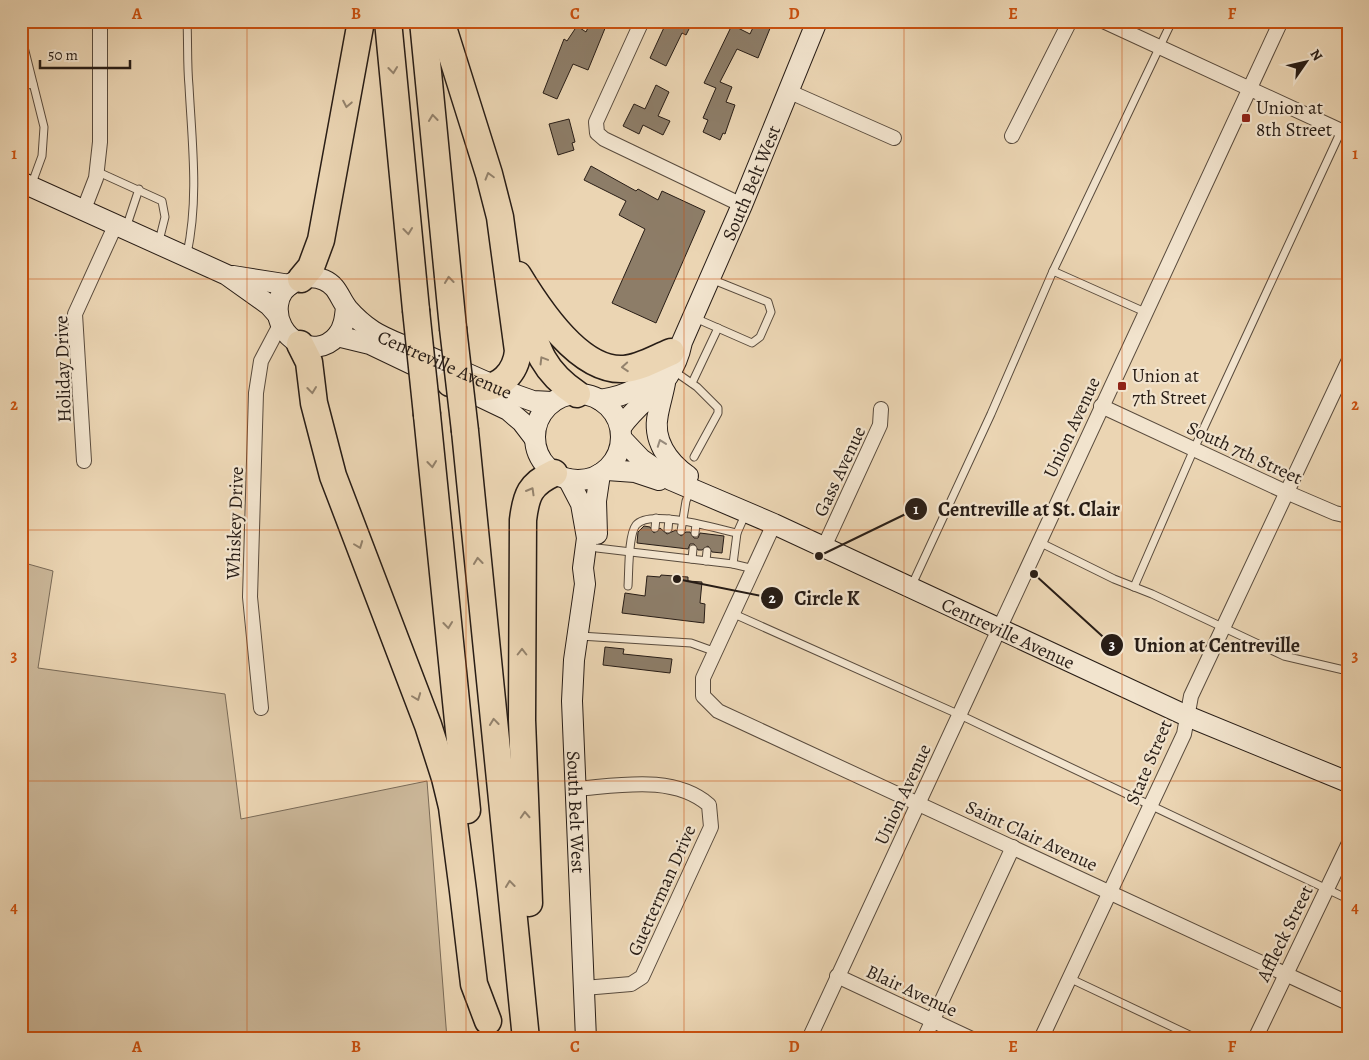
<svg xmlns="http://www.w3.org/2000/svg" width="1369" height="1060" font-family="Alegreya,serif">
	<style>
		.green { fill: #cab698; stroke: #796a57 }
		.building { fill: #8d7d68; stroke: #281d16 }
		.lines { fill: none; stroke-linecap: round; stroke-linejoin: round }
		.service-casing { stroke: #594b3d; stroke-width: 9 }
		.minor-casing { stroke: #594b3d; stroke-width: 16 }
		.secondary-casing { stroke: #281d16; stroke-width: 22 }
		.motorway-casing { stroke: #281d16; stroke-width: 29 }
		.service { stroke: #f2e4ce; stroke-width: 7 }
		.minor { stroke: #f2e4ce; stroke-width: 14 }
		.secondary { stroke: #f2e4ce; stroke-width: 20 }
		.motorway { stroke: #ebd5b3; stroke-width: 26 }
		.motorway-bridge-casing { stroke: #281d16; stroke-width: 29; stroke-linecap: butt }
		.motorway-bridge { stroke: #ebd5b3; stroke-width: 26 }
		.oneway { stroke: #93826c }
		.oneway2 { stroke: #978a7b }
		.grid { fill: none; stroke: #cb500e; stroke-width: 1; stroke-opacity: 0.55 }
		.poi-dot { fill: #8f2418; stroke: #f2e4ce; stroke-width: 2 }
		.labels { text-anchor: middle; stroke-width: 4.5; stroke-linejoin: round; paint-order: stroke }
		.poi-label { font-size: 19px; fill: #281d16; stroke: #f2e4ce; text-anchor: start }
		.street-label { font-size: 19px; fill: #281d16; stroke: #f2e4ce }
		.leader { fill: none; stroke: #281d16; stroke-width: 2 }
		.callout-dot { fill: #281d16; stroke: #f2e4ce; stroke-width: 2 }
		.mark-label { font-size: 15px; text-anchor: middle; font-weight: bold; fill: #fff }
		.callout-label { font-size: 20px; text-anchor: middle; font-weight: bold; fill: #281d16; stroke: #f2e4ce; stroke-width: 4.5; stroke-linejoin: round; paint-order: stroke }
		.neatline { fill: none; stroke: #cb500e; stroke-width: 2 }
		.grid-label { font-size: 16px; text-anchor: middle; font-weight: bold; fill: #cb500e }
	</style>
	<rect width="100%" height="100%" fill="#ebd5b3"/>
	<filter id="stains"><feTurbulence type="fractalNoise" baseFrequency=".004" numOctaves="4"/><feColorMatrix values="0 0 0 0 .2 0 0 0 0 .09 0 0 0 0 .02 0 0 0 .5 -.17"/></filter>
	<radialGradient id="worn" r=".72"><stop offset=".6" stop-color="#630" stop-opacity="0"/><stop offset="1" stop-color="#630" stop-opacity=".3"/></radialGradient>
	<!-- green -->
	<polygon class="green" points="21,562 53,571 38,668 225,694 241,819 427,781 447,1039 21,1039"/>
	<!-- building -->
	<g class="building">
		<polygon points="591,21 608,21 588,70 573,64 557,99 543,93 564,39 567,41 577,26 586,32"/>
		<polygon points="667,21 693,21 686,35 682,33 666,66 650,58"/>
		<polygon points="756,21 773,21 758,58 737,49 720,82 732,87 726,102 735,105 725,134 723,133 720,140 703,132 708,120 703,118 716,88 704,83 732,25 750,34"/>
		<polygon points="656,85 669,92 658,116 670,121 663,135 643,125 639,134 623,126 634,104 645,109"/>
		<polygon points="569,119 575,142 572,143 574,150 558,155 549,124"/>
		<polygon points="591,166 636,191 638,189 658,200 662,191 705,211 656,323 612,303 645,229 619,215 626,201 584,180"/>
		<polygon points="644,526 650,527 654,533 660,528 667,534 676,530 681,536 686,532 690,532 694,538 698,538 700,533 724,536 722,553 712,552 708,546 702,550 698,550 694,544 690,544 688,549 637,543 638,532"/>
		<polygon points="661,575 688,577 688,581 702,582 700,603 705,604 704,623 622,613 625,593 645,596 647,576 660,577"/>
		<polygon points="605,647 624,649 623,654 672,659 670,673 603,665"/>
	</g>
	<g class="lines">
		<defs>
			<g id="service">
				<polyline points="21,35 44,127 42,156 31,186"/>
				<polyline points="21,86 33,84"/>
				<polyline points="96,171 162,201 165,217 159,241"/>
				<polyline points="126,228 139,189"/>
				<path d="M187,254c12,-56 5,-111 2,-168 -2,-21 -1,-43 -2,-65"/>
				<polyline points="1145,312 1053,271 1172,21"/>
				<polyline points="695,318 752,343 760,337 771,312 768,302 711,279"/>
				<polyline points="674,371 697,387 718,408 718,413 694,457"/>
				<polyline points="692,383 718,328"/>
				<polyline points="655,528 656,518"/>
				<polyline points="668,529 669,519"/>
				<polyline points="681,531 686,501 691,489"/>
				<polyline points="695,533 696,524"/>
				<polyline points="1039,542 1114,579 1152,594 1284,656 1348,671"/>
				<polyline points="597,548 733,564 754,569"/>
				<polyline points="692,559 693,549"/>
				<polyline points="706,561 707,551"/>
				<polyline points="733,564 737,533 745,515"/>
				<path d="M628,586c1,-13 0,-51 8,-61 14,-17 81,4 101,8"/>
				<polyline points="911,587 991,414 1053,271"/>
				<polyline points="1134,587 1194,449 1341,131"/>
				<polyline points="734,614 960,715 1348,899"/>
				<polyline points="580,636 691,643 716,652"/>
				<polyline points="1069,978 1198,1039"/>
			</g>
			<g id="minor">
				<polyline points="642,21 596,122 597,133 604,139 742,205"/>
				<polyline points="1103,21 1348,134"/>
				<polyline points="790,92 894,138"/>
				<polyline points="1012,136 1070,21"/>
				<polyline points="84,209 96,178 100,142 100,21"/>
				<polyline points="1101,406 1286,492 1335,513 1348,516"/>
				<polyline points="84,461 75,314 116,224"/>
				<polyline points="774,524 703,678 703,696 718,711 1348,1003"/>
				<polyline points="824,547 880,425 881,409"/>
				<polyline points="261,708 250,597 256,393 261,361 280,325"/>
				<path d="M575,789c43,-3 98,-15 134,16l2,22 -69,150 -11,7 -47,4"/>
				<polyline points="837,976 972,1039"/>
				<polyline points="809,1039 1281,21"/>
				<polyline points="924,1039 1013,847"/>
				<polyline points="1041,1039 1184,734 1191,696 1348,362"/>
				<polyline points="1255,1039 1348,845"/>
			</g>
			<g id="secondary">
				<polyline points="21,182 227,275 269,305 277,314"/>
				<polyline points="233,276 290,285"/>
				<path id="s1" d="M346,307c-1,10 -2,21 -9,29 -23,26 -63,1 -59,-31 2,-21 27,-33 46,-25 14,6 15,18 24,29 7,8 16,16 25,22 14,9 31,14 45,21 33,14 65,29 98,43l17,6 19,1"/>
				<polyline points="337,336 370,344 508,410 522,422 535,439"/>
				<path d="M665,383c-2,11 -5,20 -7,31 -6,26 10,48 30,62"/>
				<circle cx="578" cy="437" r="43"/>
				<path d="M600,400c32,-5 44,-14 64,-38"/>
				<path id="s2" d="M621,427c24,-33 52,-40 61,-85l60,-137 75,-184"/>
				<path id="s3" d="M621,438l20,21 30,21 103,44 413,192 161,66"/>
				<polyline points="607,470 635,472 659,480"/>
				<path id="s4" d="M568,479l13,25 6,34 -4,30 2,16 -11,76 -2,41 14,338"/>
				<polyline points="597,534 596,501 600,474"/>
			</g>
			<g id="motorway">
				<polyline points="388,21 416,310"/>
				<polyline points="423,21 453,328"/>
				<path d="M441,21l48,153 11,43 18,134c-2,21 -18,39 -40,36 -10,-2 -18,-4 -28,-4"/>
				<path d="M518,275c20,33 61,97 106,94 16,-1 32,-11 47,-17"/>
				<polyline points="301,279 311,267 321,240 361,21"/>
				<path d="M526,313c11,37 17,58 51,81"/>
				<polyline points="300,344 309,362 314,403 333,476 428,725 445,778 452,807 463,891 474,984 488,1021"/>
				<polyline points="427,415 467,810"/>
				<polyline points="465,431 526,1039"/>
				<path d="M529,903l-7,-183 1,-200c3,-25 7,-36 31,-47"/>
			</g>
		</defs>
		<!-- service casing -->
		<use href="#service" class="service-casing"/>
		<!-- minor casing -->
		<use href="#minor" class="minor-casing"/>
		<!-- secondary casing -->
		<use href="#secondary" class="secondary-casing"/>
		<!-- motorway casing -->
		<use href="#motorway" class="motorway-casing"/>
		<!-- service -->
		<use href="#service" class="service"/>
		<!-- minor -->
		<use href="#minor" class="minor"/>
		<!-- secondary -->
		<use href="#secondary" class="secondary"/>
		<!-- motorway -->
		<use href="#motorway" class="motorway"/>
		<defs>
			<g id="motorway-bridge">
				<polyline points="416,310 427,415"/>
				<polyline points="453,328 465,431"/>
			</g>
		</defs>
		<!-- motorway-bridge casing -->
		<use href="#motorway-bridge" class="motorway-bridge-casing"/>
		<!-- motorway-bridge -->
		<use href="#motorway-bridge" class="motorway-bridge"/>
	</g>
	<!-- one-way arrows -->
	<defs><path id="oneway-chevron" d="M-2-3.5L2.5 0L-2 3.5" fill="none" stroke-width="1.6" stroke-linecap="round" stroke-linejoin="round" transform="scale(1.25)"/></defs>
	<g class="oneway">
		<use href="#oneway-chevron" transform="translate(393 70) rotate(84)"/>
		<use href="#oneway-chevron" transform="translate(347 104) rotate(101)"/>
		<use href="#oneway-chevron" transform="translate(433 118) rotate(-96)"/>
		<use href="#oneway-chevron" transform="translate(489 176) rotate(-106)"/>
		<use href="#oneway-chevron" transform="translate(408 231) rotate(84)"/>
		<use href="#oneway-chevron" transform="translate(449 280) rotate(-96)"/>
		<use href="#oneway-chevron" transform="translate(543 360) rotate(-121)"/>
		<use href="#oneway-chevron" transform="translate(625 367) rotate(176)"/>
		<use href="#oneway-chevron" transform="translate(312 390) rotate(83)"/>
		<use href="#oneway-chevron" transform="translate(432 464) rotate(84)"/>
		<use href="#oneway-chevron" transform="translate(531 491) rotate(-60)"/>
		<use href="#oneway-chevron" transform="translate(359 545) rotate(69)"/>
		<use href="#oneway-chevron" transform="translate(478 561) rotate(-96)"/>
		<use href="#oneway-chevron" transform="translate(448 625) rotate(84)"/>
		<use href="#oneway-chevron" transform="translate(522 652) rotate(-90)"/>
		<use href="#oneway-chevron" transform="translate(417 697) rotate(69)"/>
		<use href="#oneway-chevron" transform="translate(494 722) rotate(-96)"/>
		<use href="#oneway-chevron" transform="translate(525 815) rotate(-93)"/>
		<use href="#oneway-chevron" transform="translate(510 884) rotate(-96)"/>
	</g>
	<use class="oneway2" href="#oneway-chevron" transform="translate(661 443) rotate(-110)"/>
	<!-- grid -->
	<path class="grid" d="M247,21v1018M466,21v1018M684,21v1018M904,21v1018M1122,21v1018M21,279h1327M21,530h1327M21,781h1327"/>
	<!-- markers -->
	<g class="poi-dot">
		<rect x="1241" y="113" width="10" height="10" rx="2.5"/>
		<rect x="1117" y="381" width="10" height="10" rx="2.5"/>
	</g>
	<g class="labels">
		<!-- poi labels -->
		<g class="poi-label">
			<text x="1256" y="114">Union at<tspan x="1256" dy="22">8th Street</tspan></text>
			<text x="1132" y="382">Union at<tspan x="1132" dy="22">7th Street</tspan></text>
		</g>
		<!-- street labels -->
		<g class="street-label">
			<text dy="7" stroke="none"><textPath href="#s2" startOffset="280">South Belt West</textPath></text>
			<text dy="7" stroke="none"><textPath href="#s1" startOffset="330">Centreville Avenue</textPath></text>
			<text transform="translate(62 369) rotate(-92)" y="7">Holiday Drive</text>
			<text transform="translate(1071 427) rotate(-65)" y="7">Union Avenue</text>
			<text transform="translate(1245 452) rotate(25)" y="7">South 7th Street</text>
			<text transform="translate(839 471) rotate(-65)" y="7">Gass Avenue</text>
			<text transform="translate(234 523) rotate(-88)" y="7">Whiskey Drive</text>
			<text dy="7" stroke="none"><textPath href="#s3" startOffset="436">Centreville Avenue</textPath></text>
			<text transform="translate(1148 762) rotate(-67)" y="7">State Street</text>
			<text transform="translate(902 794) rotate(-65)" y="7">Union Avenue</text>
			<text dy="7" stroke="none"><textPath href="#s4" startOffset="338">South Belt West</textPath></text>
			<text transform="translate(1032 835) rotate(25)" y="7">Saint Clair Avenue</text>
			<text transform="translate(661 890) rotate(-66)" y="7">Guetterman Drive</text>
			<text transform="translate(1284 933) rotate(-64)" y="7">Affleck Street</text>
			<text transform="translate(912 990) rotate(25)" y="7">Blair Avenue</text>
		</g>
	</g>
	<!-- callouts -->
	<path class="leader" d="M819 556L916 509M677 579L772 598M1034 574L1112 645"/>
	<g class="callout-dot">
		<circle cx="819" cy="556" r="5"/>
		<circle cx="677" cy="579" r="5"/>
		<circle cx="1034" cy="574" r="5"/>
		<circle cx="916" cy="509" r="12"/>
		<circle cx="772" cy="598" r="12"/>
		<circle cx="1112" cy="645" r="12"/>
	</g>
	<g class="mark-label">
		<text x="916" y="514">1</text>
		<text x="772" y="603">2</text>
		<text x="1112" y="650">3</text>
	</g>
	<g class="callout-label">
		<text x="1029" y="516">Centreville at St. Clair</text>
		<text x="827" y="605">Circle K</text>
		<text x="1217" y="652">Union at Centreville</text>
	</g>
	<!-- margin -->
	<rect width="1369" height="1060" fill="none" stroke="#ebd5b3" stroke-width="55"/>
	<!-- north arrow -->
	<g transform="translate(1306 62) rotate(56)" stroke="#f2e4ce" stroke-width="4" paint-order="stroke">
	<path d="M0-4L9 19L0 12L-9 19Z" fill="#281d16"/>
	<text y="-8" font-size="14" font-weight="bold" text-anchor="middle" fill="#281d16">N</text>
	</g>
	<!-- scale -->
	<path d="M40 60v8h90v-8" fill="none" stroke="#281d16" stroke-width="2.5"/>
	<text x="48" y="60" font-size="15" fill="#281d16" stroke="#f2e4ce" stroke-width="4" paint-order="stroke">50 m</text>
	<rect x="28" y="28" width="1314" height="1004" class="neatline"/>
	<g class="grid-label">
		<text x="137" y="19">A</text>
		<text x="356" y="19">B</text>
		<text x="575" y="19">C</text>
		<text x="794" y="19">D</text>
		<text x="1013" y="19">E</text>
		<text x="1232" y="19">F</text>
		<text x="14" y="159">1</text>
		<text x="1355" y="159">1</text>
		<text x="14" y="410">2</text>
		<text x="1355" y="410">2</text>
		<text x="14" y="661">3</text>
		<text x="1355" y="661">3</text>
		<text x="14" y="913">4</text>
		<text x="1355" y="913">4</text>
		<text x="137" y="1052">A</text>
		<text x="356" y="1052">B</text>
		<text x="575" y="1052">C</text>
		<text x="794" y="1052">D</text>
		<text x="1013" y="1052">E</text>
		<text x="1232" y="1052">F</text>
	</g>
	<rect width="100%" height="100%" filter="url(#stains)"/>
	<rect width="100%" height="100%" fill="url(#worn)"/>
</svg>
